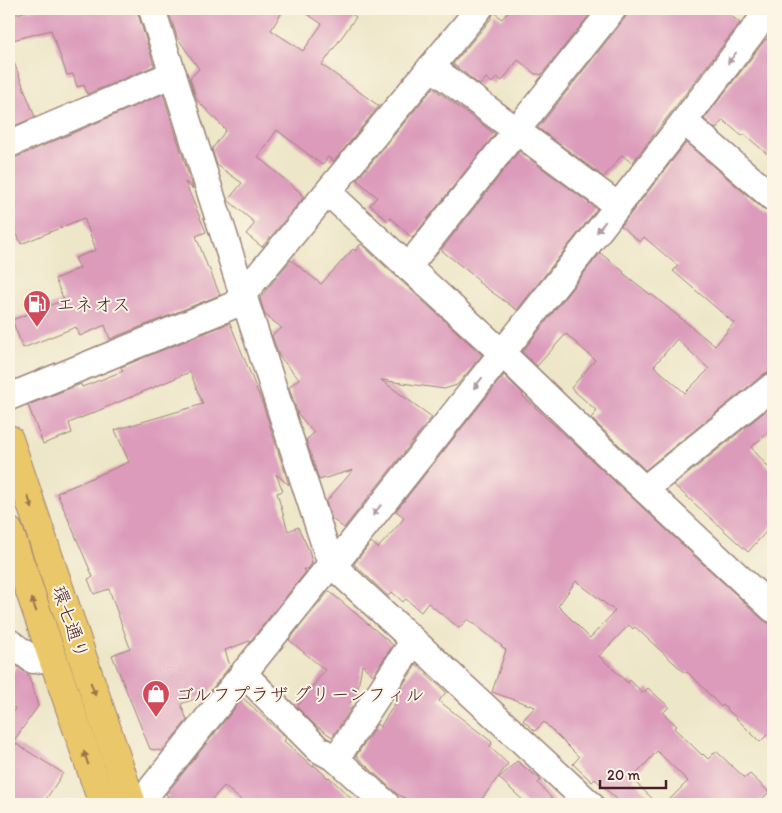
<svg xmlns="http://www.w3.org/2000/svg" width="782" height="813" font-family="Itim,'Klee One',sans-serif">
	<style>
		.building { fill: #dc9bbb; fill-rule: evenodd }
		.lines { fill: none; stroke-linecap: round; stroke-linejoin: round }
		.minor-casing { stroke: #9c827a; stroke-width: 29 }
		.major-casing { stroke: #9c827a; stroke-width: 30 }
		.minor { stroke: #fff; stroke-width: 26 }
		.major { stroke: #eac769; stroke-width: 28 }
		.oneway { fill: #ae9aa0 }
		.oneway2 { fill: #9a734a }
		.labels { text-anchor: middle; stroke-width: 4; stroke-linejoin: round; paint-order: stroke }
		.poi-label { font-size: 19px; fill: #4a1f2b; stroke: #fcf5e5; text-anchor: start }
		.street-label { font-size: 19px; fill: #4a1f2b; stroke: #fcf5e5 }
	</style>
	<rect width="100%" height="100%" fill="#fcf5e5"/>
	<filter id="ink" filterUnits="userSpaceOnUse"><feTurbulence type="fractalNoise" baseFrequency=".02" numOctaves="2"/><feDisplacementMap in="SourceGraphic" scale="10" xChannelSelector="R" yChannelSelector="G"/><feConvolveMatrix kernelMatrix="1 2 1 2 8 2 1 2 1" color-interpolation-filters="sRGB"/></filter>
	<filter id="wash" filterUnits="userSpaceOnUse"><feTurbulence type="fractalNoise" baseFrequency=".0096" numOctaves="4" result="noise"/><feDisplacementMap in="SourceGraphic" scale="20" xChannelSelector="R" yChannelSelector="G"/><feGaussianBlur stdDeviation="1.12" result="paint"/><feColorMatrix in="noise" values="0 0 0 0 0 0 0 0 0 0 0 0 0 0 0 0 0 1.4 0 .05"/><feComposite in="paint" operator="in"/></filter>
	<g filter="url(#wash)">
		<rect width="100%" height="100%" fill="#ede6c8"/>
		<g id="blocks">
			<!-- building -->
			<g class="building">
				<polygon points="34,9 137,9 138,14 154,66 87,94 84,85 77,87 73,74 67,75 51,30 9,41 9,16"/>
				<polygon points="168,9 284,9 271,30 303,51 322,24 300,9 345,9 356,17 322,65 379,106 334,161 328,157 322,165 277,130 258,157 301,193 300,194 304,197 262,247 246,234 255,223 229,201 228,200 242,183 217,165 212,149 226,130 197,100 190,78 199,69 177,37"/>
				<polygon points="510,9 594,9 541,75 539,74 535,74 518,60 502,81 497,77 492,83 486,78 480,85 453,64 491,19 494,12 502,19"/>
				<polygon points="628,9 723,9 740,23 632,163 622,155 604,177 538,128 625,18 628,12"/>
				<polygon points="766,39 773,43 773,159 744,134 742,136 723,120 716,129 704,119"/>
				<polygon points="10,52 35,117 9,128 9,53"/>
				<polygon points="433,88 495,134 412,238 391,218 388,221 370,205 377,197 357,180"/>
				<polygon points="163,94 193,189 185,182 206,232 196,236 208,268 209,268 220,295 110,339 105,325 80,336 76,327 23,348 12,320 64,300 55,279 80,268 75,258 96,250 84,218 21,244 9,215 9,159 15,158"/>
				<path d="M686,143l77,66 7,4h3v158h-3l-6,3 -119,96 -54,-52 6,-7 -26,-23 24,-28 -29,-26 -29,32 -15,-14 78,-99 24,19 -1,1 28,22v-1l64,52 19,-23 -61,-52 5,-5 -34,-29 -4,5 -19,-16zM677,339l32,30 -24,24 -31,-27z"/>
				<polygon points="519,151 597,209 517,310 478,282 479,280 441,250"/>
				<polygon points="361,244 482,355 457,385 444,389 381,380 432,417 344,528 332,519 326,502 353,470 319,480 306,440 314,433 298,414 289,387 299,379 279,356 272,335 282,328 265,315 260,298 291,260 321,284 353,249 355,251"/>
				<polygon points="230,323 263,405 289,485 276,474 283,491 277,493 288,531 298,527 309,550 312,563 308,569 303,569 306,572 250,641 225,650 230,666 208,694 181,704 187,720 162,751 150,749 112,655 130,648 109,589 94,594 88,579 93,577 57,493 129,462 115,430 203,404 190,372 69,423 72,433 43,444 28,405 81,384 82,387 123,371 121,367"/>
				<path d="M504,375l19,19 -1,1 241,225 10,6v103l-13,13 -37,-37 -2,2 -21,-23 -13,-12 -2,1 -50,-46 -2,2 -4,-4 -30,31 29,27 2,-3 13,13 5,-5 21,19 -6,6 14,13 -3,2 28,27 1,-1 5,5 8,-8 29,27 5,-4 19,18 -12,12h-92l23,-23 -31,-30 -25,28 26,25h-36l-27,-25 -3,3 -19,-18 6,-7 -35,-35 -9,9 -12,-11 12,-13 -43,-15 14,-42 -5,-3 1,-1 -34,-27 -9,9 -31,-25 -7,9 -15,-13 -3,3 -11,-10 -4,4 -34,-32 17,-22 7,6 24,-27 2,-4 -8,-6zM576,581l39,30 -25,27 -32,-32z"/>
				<polygon points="773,405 773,429 751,447 773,473 773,524 748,552 674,485"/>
				<polygon points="329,591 393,645 373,675 362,665 357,693 349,704 353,706 332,737 314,724 297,707 325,670 289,640"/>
				<polygon points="416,665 446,692 439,701 492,742 490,747 508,764 478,804 415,804 397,794 356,756 377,724 380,727 400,696 397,694"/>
				<polygon points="17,666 24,672 28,673 38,706 13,742 63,773 43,804 9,804 9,720 15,708 9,704 9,678"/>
				<polygon points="243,698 286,738 284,741 313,767 314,765 328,778 329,777 357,804 246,804 224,786 208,804 161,804 168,796 166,794"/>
				<polygon points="517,761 541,780 538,783 557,804 527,804 499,778"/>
			</g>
		</g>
	</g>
	<g filter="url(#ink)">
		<use href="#blocks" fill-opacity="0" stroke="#9c827a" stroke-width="1"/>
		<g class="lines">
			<defs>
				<g id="minor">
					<polyline points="152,9 243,295 331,564 590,804"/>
					<polyline points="431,67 618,206"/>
					<polyline points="684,121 773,198"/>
					<polyline points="9,144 173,74"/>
					<polyline points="328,192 408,267 502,353 613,460 773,609"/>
					<polyline points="408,267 613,9"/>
					<polyline points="9,397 234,305 479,9"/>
					<polyline points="645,489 773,386"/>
					<polyline points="9,642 33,660 52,658"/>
					<polyline points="245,671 248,677 253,683 318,749 336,759 386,804"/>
					<polyline points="336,759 409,648 414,642"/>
					<path d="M139,804l192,-240 11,-9c141,-178 283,-355 420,-536l6,-10"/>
				</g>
				<g id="major">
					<polyline points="9,439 132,804"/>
					<polyline points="9,531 103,804"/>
				</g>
			</defs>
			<!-- minor casing -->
			<use href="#minor" class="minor-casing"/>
			<!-- major casing -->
			<use href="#major" class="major-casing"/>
			<!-- minor -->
			<use href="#minor" class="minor"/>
			<!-- major -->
			<use href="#major" class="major"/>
		</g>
		<!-- one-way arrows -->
		<defs><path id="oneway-solid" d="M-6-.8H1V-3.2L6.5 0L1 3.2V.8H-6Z" transform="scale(1.25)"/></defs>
		<g class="oneway">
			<use href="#oneway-solid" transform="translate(732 58) rotate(127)"/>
			<use href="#oneway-solid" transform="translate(601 227) rotate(128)"/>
			<use href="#oneway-solid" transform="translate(478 383) rotate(128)"/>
			<use href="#oneway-solid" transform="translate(377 510) rotate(128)"/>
		</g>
		<g class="oneway2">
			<use href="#oneway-solid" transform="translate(30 502) rotate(71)"/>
			<use href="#oneway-solid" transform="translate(34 605) rotate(-109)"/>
			<use href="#oneway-solid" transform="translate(93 689) rotate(71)"/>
			<use href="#oneway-solid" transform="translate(86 758) rotate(-109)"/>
		</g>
	</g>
	<!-- icons -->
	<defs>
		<symbol id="fuel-pin" viewBox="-11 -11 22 30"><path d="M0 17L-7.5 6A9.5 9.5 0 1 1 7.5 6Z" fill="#d1495b" stroke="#fcf5e5"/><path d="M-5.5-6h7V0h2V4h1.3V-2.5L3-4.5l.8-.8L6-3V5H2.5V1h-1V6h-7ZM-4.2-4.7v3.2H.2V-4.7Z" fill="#fff"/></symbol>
		<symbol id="shop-pin" viewBox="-11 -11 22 30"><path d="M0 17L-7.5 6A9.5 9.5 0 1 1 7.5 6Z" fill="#d1495b" stroke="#fcf5e5"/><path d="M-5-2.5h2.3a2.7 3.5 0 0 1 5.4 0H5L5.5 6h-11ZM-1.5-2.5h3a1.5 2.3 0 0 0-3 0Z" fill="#fff"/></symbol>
	</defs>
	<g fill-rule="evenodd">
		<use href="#fuel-pin" x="21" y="288" width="32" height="43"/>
		<use href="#shop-pin" x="140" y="678" width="32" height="43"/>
	</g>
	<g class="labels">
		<!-- poi labels -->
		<g class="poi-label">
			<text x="56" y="311">エネオス</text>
			<text x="175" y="701">ゴルフプラザ グリーンフィル</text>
		</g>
		<!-- street labels -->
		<g class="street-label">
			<text transform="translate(71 622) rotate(71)" y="7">環七通り</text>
		</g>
	</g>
	<!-- margin -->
	<rect width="782" height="813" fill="none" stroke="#fcf5e5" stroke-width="30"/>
	<!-- scale -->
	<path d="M600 780v8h66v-8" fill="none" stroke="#4a1f2b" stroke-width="2.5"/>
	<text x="607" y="780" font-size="15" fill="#4a1f2b" stroke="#fcf5e5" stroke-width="4" paint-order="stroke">20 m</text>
</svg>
